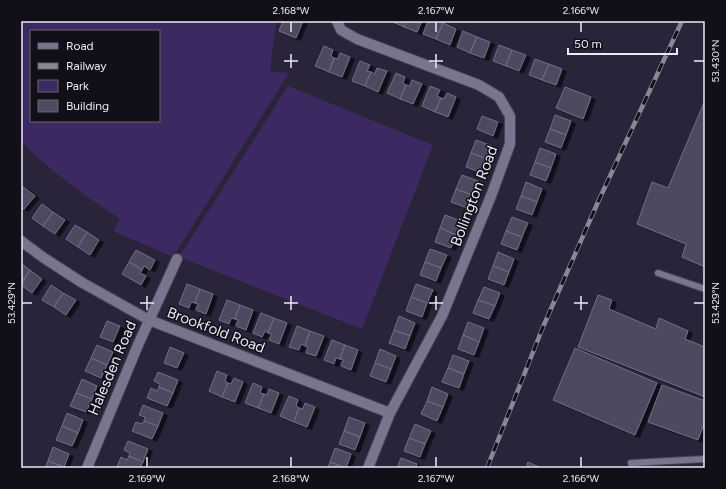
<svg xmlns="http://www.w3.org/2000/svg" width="726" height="489" font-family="Figtree,sans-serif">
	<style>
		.park { fill: #3c2961; fill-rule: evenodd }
		.building { fill: #504a61; stroke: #726c85; filter: url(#shadow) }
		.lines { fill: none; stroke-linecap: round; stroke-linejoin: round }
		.service-casing { stroke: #474254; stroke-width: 8 }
		.minor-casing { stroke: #474254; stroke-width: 12 }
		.service { stroke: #7a748e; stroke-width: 6 }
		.minor { stroke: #7a748e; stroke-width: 10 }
		.rail-casing { stroke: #8a8597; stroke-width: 4.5 }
		.rail { stroke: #120f19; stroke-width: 3; stroke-dasharray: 9; stroke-linecap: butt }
		.ticks { fill: none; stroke: #ece9f7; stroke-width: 1.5 }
		.labels { text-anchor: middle; stroke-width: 3; stroke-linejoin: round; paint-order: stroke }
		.street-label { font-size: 15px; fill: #ece9f7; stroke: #120f19 }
		.neatline { fill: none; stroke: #ece9f7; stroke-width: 1.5 }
		.ticks-label { font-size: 10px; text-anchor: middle; fill: #ece9f7 }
	</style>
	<defs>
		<filter id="shadow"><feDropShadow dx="4.5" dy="2.5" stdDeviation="0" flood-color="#0009"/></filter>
	</defs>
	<rect width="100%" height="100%" fill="#2a243a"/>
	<!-- park -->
	<g class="park">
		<path d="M21,21h255l-6,50 19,2 -116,184 -60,-26 7,-12c-35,-23 -70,-48 -99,-78zM31,31h128v90h-128z"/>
		<polygon points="288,86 433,145 362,329 179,257"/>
	</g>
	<!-- building -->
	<g class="building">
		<polygon points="283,21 303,21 296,38 279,31"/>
		<polygon points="391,21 406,21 404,27"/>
		<polygon points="406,21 422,21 417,32 404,27"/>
		<polygon points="428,21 437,21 443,23 436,39 423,34"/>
		<polygon points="443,23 456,29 450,45 436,39"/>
		<polygon points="463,31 477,37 470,53 457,47"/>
		<polygon points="477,37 490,42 484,58 470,53"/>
		<polygon points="499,45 512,50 506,66 493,61"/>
		<polygon points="324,46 333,50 331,56 334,58 329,72 315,66"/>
		<polygon points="512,50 526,55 519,71 506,66"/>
		<polygon points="340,53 350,57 342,77 329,72 334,58 338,59"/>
		<polygon points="535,59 549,64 542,80 529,75"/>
		<polygon points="360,61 370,65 367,71 371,72 365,86 352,81"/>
		<polygon points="549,64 562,69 556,85 542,80"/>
		<polygon points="377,68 387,71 378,92 365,86 371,72 375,74"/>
		<polygon points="396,73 405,77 403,83 406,85 400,99 387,93"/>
		<polygon points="412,80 422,84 413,104 400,99 406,85 410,86"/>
		<polygon points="430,86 440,90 437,96 441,98 435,112 422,106"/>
		<polygon points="565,87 591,97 583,119 556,108"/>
		<polygon points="447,93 456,97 448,117 435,112 441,98 444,99"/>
		<polygon points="705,100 705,267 682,257 686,244 637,224 652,182 668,188"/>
		<polygon points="555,115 571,121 566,135 550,129"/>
		<polygon points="482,116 498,122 493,136 477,129"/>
		<polygon points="550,129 566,135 561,148 545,142"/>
		<polygon points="476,140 492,146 487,159 471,153"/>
		<polygon points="540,148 556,154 551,168 535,162"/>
		<polygon points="471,153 487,159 482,173 466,167"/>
		<polygon points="535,162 551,168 546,181 530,175"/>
		<polygon points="462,175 478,181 472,195 456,189"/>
		<polygon points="526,182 542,189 537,202 521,196"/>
		<polygon points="23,187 35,196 24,209 21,207 21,190"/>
		<polygon points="456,189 472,195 467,208 451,202"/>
		<polygon points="521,196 537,202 532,215 516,209"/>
		<polygon points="42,204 53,212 43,226 32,218"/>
		<polygon points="53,212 65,220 55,234 43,226"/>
		<polygon points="445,215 461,221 456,235 440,228"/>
		<polygon points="512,217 528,223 522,237 506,231"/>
		<polygon points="75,225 87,232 78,247 66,239"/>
		<polygon points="440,228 456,235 451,248 435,242"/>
		<polygon points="506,231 522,237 517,250 501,244"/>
		<polygon points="87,232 99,240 90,255 78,247"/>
		<polygon points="430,249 447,255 441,268 425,262"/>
		<polygon points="136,250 155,260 150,270 144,266 142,270 129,262"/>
		<polygon points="498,252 514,259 509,272 493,266"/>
		<polygon points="129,262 142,270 140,273 146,276 141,285 122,274"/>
		<polygon points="425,262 441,268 436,281 420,275"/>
		<polygon points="21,263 30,270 21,283"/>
		<polygon points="493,266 509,272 504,285 488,279"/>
		<polygon points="30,270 42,279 32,293 21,285"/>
		<polygon points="187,284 200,289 195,303 191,302 189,308 179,304"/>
		<polygon points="416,284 433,290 427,303 411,297"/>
		<polygon points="51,285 63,293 54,307 42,300"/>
		<polygon points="484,287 500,293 495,306 478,300"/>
		<polygon points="200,289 213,294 206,314 196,310 198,304 195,303"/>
		<polygon points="63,293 76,300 66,315 54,307"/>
		<polygon points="598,295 612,300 609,309 656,329 659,318 688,331 685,339 705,347 705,397 578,347"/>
		<polygon points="411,297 427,303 422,317 406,311"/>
		<polygon points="227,300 240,305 235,319 231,318 229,324 219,320"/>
		<polygon points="478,300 495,306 489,319 473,313"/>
		<polygon points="240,305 253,310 246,330 236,326 238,320 235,319"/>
		<polygon points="261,313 274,318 268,333 265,331 262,337 253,333"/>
		<polygon points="399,316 415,323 410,336 394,330"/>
		<polygon points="274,318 287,323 279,344 269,340 272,334 268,333"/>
		<polygon points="107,321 120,326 113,342 100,337"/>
		<polygon points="468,322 484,328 479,342 463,335"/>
		<polygon points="297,326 310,331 305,346 301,344 299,350 289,347"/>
		<polygon points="394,330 410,336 405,349 389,343"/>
		<polygon points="310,331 324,336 316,356 306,353 308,347 305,346"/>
		<polygon points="463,335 479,342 474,355 458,349"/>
		<polygon points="332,340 345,345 340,359 336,358 334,364 324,360"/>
		<polygon points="97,345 113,352 107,365 91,358"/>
		<polygon points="345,345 358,350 351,370 341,366 343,360 340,359"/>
		<polygon points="170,347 184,353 177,368 164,363"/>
		<polygon points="575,348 657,383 635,435 553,400"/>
		<polygon points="380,349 396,356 391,369 375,363"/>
		<polygon points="453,355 469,361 464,374 448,368"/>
		<polygon points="91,358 107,365 101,378 85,371"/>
		<polygon points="375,363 391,369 386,382 370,376"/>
		<polygon points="448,368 464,374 459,388 442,382"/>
		<polygon points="217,371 227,375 225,381 228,383 222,397 209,391"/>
		<polygon points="158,372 178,380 173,393 159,387 160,384 154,381"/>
		<polygon points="234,378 243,382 235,402 222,397 228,383 231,384"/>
		<polygon points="82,379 97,386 92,399 76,393"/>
		<polygon points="253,383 262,387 260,393 264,394 258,408 245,403"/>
		<polygon points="662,385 705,401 705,421 698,440 648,422"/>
		<polygon points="159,387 173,393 167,406 147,398 151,388 157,391"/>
		<polygon points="432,387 448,394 443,407 427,401"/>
		<polygon points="269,389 279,393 271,413 258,408 264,394 267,395"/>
		<polygon points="76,393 92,399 86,412 70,406"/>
		<polygon points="289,396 298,400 296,406 299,408 294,422 280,416"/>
		<polygon points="427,401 443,407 437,421 421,414"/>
		<polygon points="305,403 315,407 307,427 294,422 299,408 303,409"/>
		<polygon points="143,405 163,413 158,426 144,421 145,417 139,415"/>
		<polygon points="67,413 83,420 78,433 62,426"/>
		<polygon points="349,417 365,423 360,437 344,431"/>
		<polygon points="144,421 158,426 152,439 132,431 136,422 142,424"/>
		<polygon points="415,424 431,431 425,444 409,438"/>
		<polygon points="62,426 78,433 72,446 56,440"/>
		<polygon points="344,431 360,437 355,450 339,444"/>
		<polygon points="409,438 425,444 420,457 404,451"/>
		<polygon points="128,441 148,449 143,462 129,456 130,453 124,450"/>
		<polygon points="53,447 69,454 64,467 48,461"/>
		<polygon points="335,448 351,454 346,468 330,462"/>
		<polygon points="129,456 143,462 140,468 120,468 117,467 121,457 127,460"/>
		<polygon points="401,458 417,464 415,468 397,468"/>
		<polygon points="48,461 64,467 64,468 45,468"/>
		<polygon points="330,462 346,468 328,468"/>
		<polygon points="528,462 541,468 526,468"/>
	</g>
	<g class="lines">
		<defs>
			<g id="service">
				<polyline points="658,273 705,289"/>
				<polyline points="631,463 705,459"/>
			</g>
			<g id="minor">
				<polyline points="337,21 341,30 357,39 479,85 499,97 510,116 510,144 491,196 442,316 390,413 368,468"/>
				<polyline points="21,241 44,258 81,282 149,320 390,413"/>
				<polyline points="87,468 138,345 177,259"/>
			</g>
		</defs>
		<!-- service casing -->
		<use href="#service" class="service-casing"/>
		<!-- minor casing -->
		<use href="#minor" class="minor-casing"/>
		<!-- service -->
		<use href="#service" class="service"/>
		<!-- minor -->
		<use href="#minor" class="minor"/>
		<defs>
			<polyline id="rail" points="487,468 543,327 598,202 682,21"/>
		</defs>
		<!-- rail casing -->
		<use href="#rail" class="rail-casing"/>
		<!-- rail -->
		<use href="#rail" class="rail"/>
	</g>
	<!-- ticks -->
	<path class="ticks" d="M291,22v10M436,22v10M581,22v10M291,54v14M436,54v14M284,61h14M429,61h14M694,61h10M147,296v14M291,296v14M436,296v14M581,296v14M22,303h10M140,303h14M284,303h14M429,303h14M574,303h14M694,303h10M147,457v10M291,457v10M436,457v10M581,457v10"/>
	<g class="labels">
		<!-- street labels -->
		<g class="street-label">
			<text transform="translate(474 196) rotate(-69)" y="5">Bollington Road</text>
			<text transform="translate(216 330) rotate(21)" y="5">Brookfold Road</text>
			<text transform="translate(112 368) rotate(-67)" y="5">Halesden Road</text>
		</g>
	</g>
	<!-- border -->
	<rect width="726" height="489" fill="none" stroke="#120f19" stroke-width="44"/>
	<!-- legend -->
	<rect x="30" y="30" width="130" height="92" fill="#120f19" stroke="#696672"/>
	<rect x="38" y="43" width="20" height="6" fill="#7a748e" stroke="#696672"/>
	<text x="66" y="50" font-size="12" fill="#ece9f7">Road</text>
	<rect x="38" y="63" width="20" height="6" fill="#8a8597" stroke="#696672"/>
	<text x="66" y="70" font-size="12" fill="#ece9f7">Railway</text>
	<rect x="38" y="80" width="20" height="12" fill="#3c2961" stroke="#696672"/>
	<text x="66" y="90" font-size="12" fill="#ece9f7">Park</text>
	<rect x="38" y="100" width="20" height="12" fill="#504a61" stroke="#696672"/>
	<text x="66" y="110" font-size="12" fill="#ece9f7">Building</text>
	<!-- scale -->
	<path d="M568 48v6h109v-6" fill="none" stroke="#ece9f7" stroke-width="2"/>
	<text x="574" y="48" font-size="12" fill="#ece9f7" stroke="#120f19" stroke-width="3" paint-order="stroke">50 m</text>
	<rect x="22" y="22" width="682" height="445" class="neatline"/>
	<g class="ticks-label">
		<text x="291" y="14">2.168°W</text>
		<text x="436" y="14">2.167°W</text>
		<text x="581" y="14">2.166°W</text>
		<text transform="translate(715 61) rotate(-90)" y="4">53.430°N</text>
		<text transform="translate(11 303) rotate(-90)" y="4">53.429°N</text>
		<text transform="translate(715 303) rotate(-90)" y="4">53.429°N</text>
		<text x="147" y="482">2.169°W</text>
		<text x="291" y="482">2.168°W</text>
		<text x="436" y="482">2.167°W</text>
		<text x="581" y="482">2.166°W</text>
	</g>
</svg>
